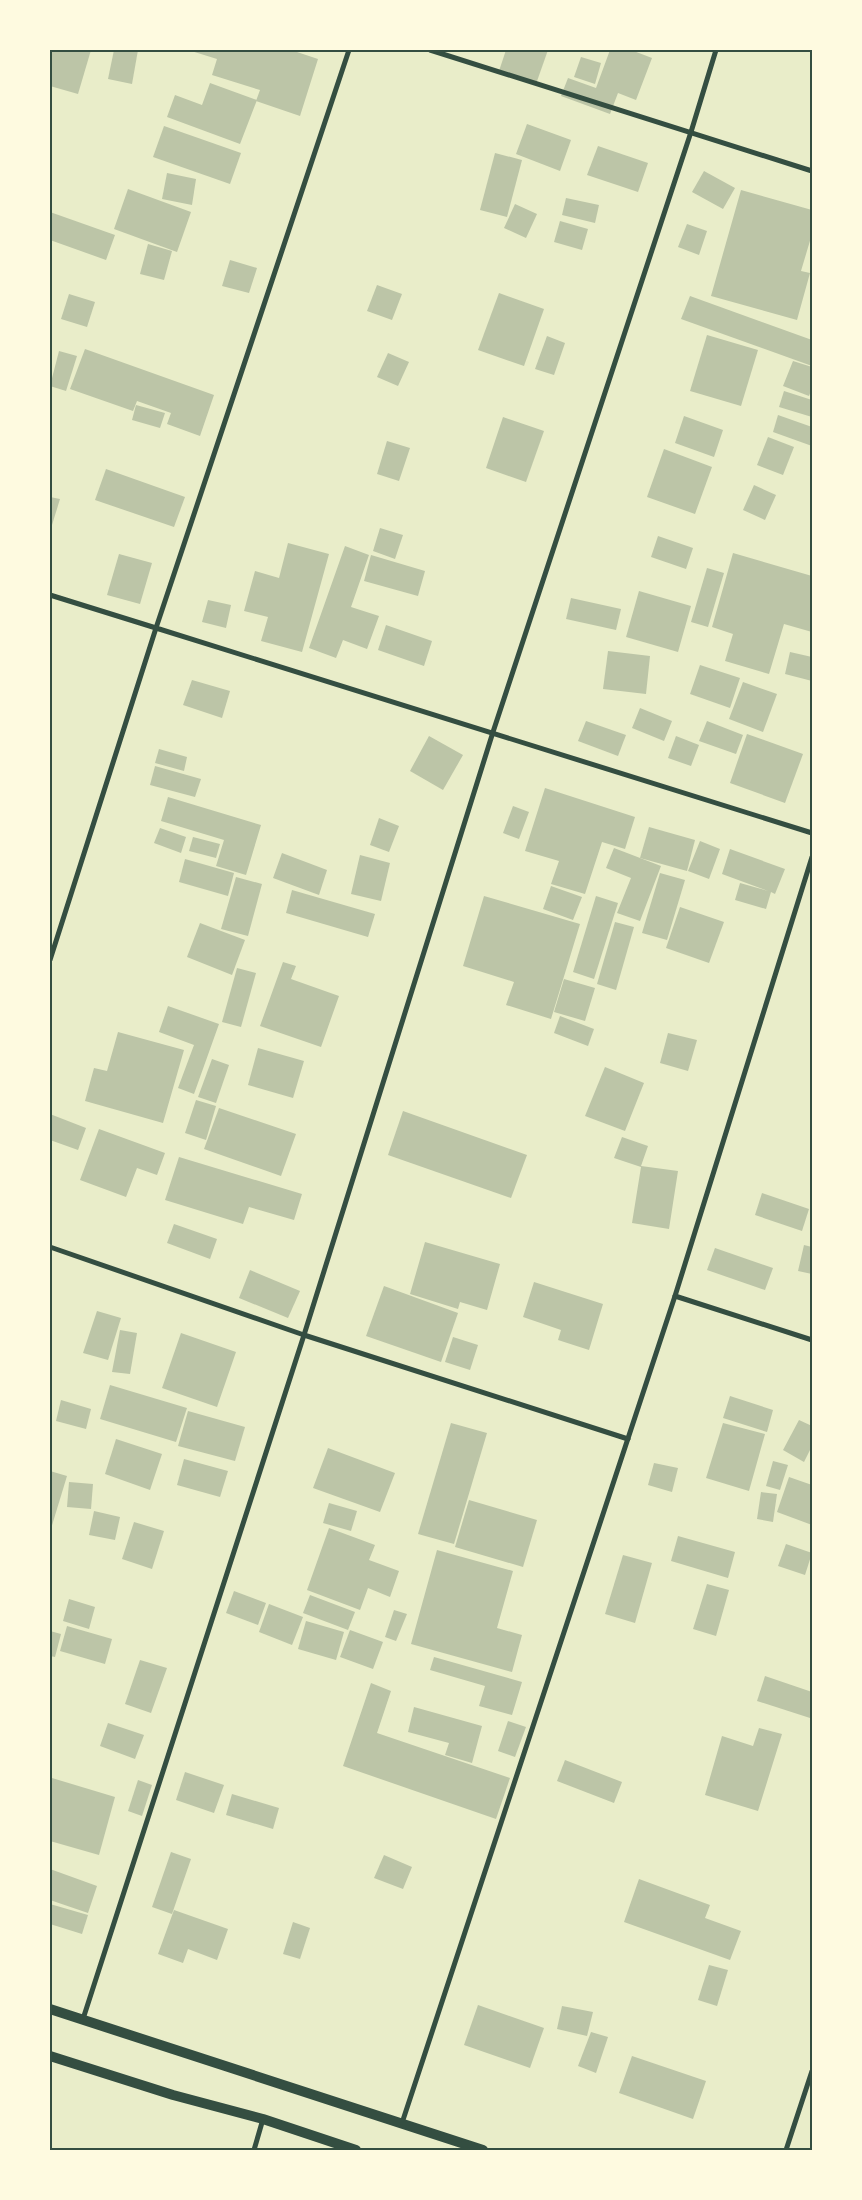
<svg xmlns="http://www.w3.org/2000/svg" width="862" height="2200" font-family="Manrope,sans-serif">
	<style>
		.building { fill: #bcc5a7 }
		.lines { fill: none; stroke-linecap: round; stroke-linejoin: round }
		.minor { stroke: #344e41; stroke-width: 5 }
		.secondary { stroke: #344e41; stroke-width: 10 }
		.neatline { fill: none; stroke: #344e41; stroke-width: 2 }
	</style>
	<rect width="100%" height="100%" fill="#e9edc9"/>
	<!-- building -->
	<g class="building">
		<polygon points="50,50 91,50 78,94 50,86"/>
		<polygon points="114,50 138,50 132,84 108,79"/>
		<polygon points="188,50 291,50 318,59 300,116 256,101 260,90 212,75 217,59"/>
		<polygon points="506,50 548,50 536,84 499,71"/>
		<polygon points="610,50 631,50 652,58 636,100 618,93 610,114 561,96 568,78 596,88"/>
		<polygon points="581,57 601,63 595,84 574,77"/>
		<polygon points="210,83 257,100 240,144 167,117 175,95 202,105"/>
		<polygon points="527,124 571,140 560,171 516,154"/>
		<polygon points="164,126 241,153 230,184 153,157"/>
		<polygon points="598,146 648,163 638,192 587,175"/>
		<polygon points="495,153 522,160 507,217 480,210"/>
		<polygon points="704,171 735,188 723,209 692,192"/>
		<polygon points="167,173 196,179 192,205 162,199"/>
		<polygon points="128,189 191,212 177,252 114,229"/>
		<polygon points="741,190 812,210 812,234 801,271 810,273 797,320 711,296"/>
		<polygon points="566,198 599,205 595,223 562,215"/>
		<polygon points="515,204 537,214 526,238 504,228"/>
		<polygon points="50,212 115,235 106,260 50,240"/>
		<polygon points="560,221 588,229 582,250 554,242"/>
		<polygon points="687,224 707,231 699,255 678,247"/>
		<polygon points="148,244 172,251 164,280 140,274"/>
		<polygon points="230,260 257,268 249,293 222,286"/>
		<polygon points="377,285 402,294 392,320 367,311"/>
		<polygon points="499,293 544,309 524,366 478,350"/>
		<polygon points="69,294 95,302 87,327 61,319"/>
		<polygon points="690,296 812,340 812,366 681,319"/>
		<polygon points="707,335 758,350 741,406 690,391"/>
		<polygon points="547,336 565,343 554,375 535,369"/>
		<polygon points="85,349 214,395 200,436 167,424 171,413 137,401 133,411 70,389"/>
		<polygon points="59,351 77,356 66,391 50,386"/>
		<polygon points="388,353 409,362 398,386 377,377"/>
		<polygon points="793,361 812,367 812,388 809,396 783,386"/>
		<polygon points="784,391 812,400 812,417 779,407"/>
		<polygon points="136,405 165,413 160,428 132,420"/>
		<polygon points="778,415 812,427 812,446 773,432"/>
		<polygon points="684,416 723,430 714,457 675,443"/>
		<polygon points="503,417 544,431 526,482 486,468"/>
		<polygon points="768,437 794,447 783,475 757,465"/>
		<polygon points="387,441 410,448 399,481 377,474"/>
		<polygon points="664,449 712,467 695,514 647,497"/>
		<polygon points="106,469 185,497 174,527 95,500"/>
		<polygon points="754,485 776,495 765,520 743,510"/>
		<polygon points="50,497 60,499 52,525 50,524"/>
		<polygon points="380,528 403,535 395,559 373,551"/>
		<polygon points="658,536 693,548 686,569 651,557"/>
		<polygon points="288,543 329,554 302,652 261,641 268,617 244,611 255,571 279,578"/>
		<polygon points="345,546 369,555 351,607 379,616 367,649 343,640 336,658 309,648"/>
		<polygon points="733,553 812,576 812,632 784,624 769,674 725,661 733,634 712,627"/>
		<polygon points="119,554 152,563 140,604 107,595"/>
		<polygon points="371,555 425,571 418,596 364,581"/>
		<polygon points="707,568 724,573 708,627 691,622"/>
		<polygon points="639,591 691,606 678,652 626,637"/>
		<polygon points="571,598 621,609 616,630 566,619"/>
		<polygon points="208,600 231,605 226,628 202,622"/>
		<polygon points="386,625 432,641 424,666 378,650"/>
		<polygon points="608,651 650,656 646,694 603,689"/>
		<polygon points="790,652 812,657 812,681 785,674"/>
		<polygon points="700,665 740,678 730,708 690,694"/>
		<polygon points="192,680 230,691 222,718 183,705"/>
		<polygon points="743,682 777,694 763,732 729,719"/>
		<polygon points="640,708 672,721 664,741 632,728"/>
		<polygon points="586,721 626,735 618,756 578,741"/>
		<polygon points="707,721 743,735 736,754 699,741"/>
		<polygon points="747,734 803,754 785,803 730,783"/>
		<polygon points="429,736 463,755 443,790 410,771"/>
		<polygon points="676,736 699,745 691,766 668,758"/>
		<polygon points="159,749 187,757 184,771 155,763"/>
		<polygon points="155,766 201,779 195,797 150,785"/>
		<polygon points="545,788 635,817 625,849 602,842 585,894 551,884 559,861 525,851"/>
		<polygon points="168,797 261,825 246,875 216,866 224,840 161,821"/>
		<polygon points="513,806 529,812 519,839 503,833"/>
		<polygon points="379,818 399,826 389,852 370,845"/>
		<polygon points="649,827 695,840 687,871 640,858"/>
		<polygon points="160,828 186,837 181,853 154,843"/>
		<polygon points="193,837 220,844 216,858 189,851"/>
		<polygon points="700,841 720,849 709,879 688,871"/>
		<polygon points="614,848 661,866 640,921 617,913 631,878 606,868"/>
		<polygon points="730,849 785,869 775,894 771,892 766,909 735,900 740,883 768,891 722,874"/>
		<polygon points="282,853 327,870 319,895 273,878"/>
		<polygon points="360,855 390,863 381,901 351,894"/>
		<polygon points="185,859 234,873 228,896 179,882"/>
		<polygon points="660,873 685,880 667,940 642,933"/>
		<polygon points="236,877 262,884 248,936 221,929"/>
		<polygon points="551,886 582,897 573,920 543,909"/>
		<polygon points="292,890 375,914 368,937 286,913"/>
		<polygon points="484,896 580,924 551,1019 506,1005 514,982 463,966"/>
		<polygon points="596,896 618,903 594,979 573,972"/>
		<polygon points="680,907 724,922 709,963 666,948"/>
		<polygon points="615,922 634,927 616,990 597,984"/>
		<polygon points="200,923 245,940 232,975 187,957"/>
		<polygon points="283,962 296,966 291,979 339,996 321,1047 260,1026"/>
		<polygon points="237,968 256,973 241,1027 222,1022"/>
		<polygon points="564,979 595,988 585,1021 554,1012"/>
		<polygon points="168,1006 219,1024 194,1094 178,1088 194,1045 159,1032"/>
		<polygon points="560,1016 594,1029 588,1046 554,1033"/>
		<polygon points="118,1032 184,1050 163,1123 85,1101 94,1068 107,1071"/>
		<polygon points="668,1033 697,1040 688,1071 660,1063"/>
		<polygon points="258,1048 304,1061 293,1098 248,1085"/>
		<polygon points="212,1059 229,1065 216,1103 198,1097"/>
		<polygon points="605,1067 644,1083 625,1131 585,1116"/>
		<polygon points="196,1100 216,1106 206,1140 185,1133"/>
		<polygon points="219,1108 296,1134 281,1176 204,1149"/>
		<polygon points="403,1111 527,1155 511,1198 388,1155"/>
		<polygon points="50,1114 86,1128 78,1150 50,1140"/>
		<polygon points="99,1129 165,1153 157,1175 137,1168 126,1197 80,1180"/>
		<polygon points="622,1137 648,1146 641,1166 678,1171 669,1229 632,1223 641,1167 614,1158"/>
		<polygon points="179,1157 302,1194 294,1220 249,1207 243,1224 165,1200"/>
		<polygon points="762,1193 809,1209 802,1231 755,1215"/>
		<polygon points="174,1224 217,1239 210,1259 167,1243"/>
		<polygon points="425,1242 500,1264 487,1310 460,1302 458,1309 410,1294"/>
		<polygon points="804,1245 812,1247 812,1274 798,1271"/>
		<polygon points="715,1248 773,1268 765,1290 707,1270"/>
		<polygon points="250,1270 300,1291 288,1318 239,1298"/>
		<polygon points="534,1282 603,1304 589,1350 558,1340 561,1330 523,1317"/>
		<polygon points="384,1286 458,1313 441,1362 366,1336"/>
		<polygon points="97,1311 121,1318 108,1360 83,1353"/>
		<polygon points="120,1330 137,1333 130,1374 112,1372"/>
		<polygon points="181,1333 236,1352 217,1407 162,1388"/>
		<polygon points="453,1337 478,1345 470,1370 445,1362"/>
		<polygon points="110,1385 187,1408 176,1442 100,1419"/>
		<polygon points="730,1396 773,1410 767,1432 723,1418"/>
		<polygon points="61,1400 91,1409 86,1429 56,1421"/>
		<polygon points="188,1411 245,1427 235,1461 178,1446"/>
		<polygon points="799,1420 812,1426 812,1446 804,1462 783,1450"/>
		<polygon points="451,1423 487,1433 454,1544 418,1534"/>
		<polygon points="723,1423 765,1434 749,1491 706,1478"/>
		<polygon points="116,1439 162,1454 150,1490 105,1474"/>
		<polygon points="328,1448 395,1473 380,1512 313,1488"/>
		<polygon points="184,1459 228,1471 220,1497 177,1485"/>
		<polygon points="773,1461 788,1465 780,1490 766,1486"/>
		<polygon points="654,1463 678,1468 672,1492 648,1485"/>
		<polygon points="50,1471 67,1476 50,1532"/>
		<polygon points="789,1477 812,1485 812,1525 777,1512"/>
		<polygon points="69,1482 93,1484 91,1509 67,1507"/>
		<polygon points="761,1492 777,1494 773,1522 757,1519"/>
		<polygon points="469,1500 537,1520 523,1567 455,1547"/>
		<polygon points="329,1503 357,1511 351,1531 323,1523"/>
		<polygon points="94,1511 120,1517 115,1540 89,1535"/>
		<polygon points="134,1522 164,1531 152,1569 122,1559"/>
		<polygon points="329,1528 375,1545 369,1560 399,1571 390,1597 368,1588 360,1610 307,1590"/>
		<polygon points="678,1536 735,1552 728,1578 671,1561"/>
		<polygon points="786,1544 812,1553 805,1575 778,1566"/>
		<polygon points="437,1550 513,1571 497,1628 522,1635 512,1672 411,1644"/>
		<polygon points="623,1555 652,1563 635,1623 605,1614"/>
		<polygon points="707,1584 729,1590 716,1636 693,1629"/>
		<polygon points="234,1591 266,1603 258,1625 226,1613"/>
		<polygon points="310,1595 355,1612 348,1630 303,1613"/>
		<polygon points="69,1599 95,1607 89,1629 63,1621"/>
		<polygon points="269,1604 303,1617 292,1645 259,1632"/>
		<polygon points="394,1610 407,1614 396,1641 385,1637"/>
		<polygon points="306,1621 344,1632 336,1660 298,1649"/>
		<polygon points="67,1626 112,1639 105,1664 60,1651"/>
		<polygon points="350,1630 383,1642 373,1669 340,1657"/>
		<polygon points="50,1631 61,1634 55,1657 50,1656"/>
		<polygon points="434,1657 522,1682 512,1715 479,1706 485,1686 430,1670"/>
		<polygon points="140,1660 167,1668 151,1713 125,1704"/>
		<polygon points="765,1676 812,1692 812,1711 810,1718 757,1701"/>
		<polygon points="371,1683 391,1691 377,1733 510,1778 496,1819 343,1766"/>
		<polygon points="414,1707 482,1726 472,1763 445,1755 449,1743 408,1732"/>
		<polygon points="508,1721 526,1727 515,1757 498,1751"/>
		<polygon points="108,1723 144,1735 135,1759 100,1746"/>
		<polygon points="759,1728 782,1734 758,1811 705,1795 722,1736 753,1746"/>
		<polygon points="565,1760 622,1782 614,1803 557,1781"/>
		<polygon points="185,1772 224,1785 214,1813 176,1800"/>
		<polygon points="52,1778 115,1797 99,1855 50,1841"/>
		<polygon points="138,1780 152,1785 142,1816 128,1811"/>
		<polygon points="232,1794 279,1808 273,1829 226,1815"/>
		<polygon points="171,1852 191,1859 172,1914 152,1907"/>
		<polygon points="384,1855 412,1867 403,1889 374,1878"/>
		<polygon points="50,1869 97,1886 88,1913 50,1900"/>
		<polygon points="639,1879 710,1905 705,1918 741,1931 730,1960 624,1922"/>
		<polygon points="50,1904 88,1915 82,1934 50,1924"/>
		<polygon points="174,1910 228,1929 217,1960 188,1949 183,1963 158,1954"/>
		<polygon points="293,1922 310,1928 300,1959 283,1954"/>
		<polygon points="709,1965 728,1970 717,2006 698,2000"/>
		<polygon points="478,2005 544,2028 530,2068 464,2045"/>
		<polygon points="562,2006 593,2012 587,2036 557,2029"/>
		<polygon points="591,2032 608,2037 596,2073 578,2066"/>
		<polygon points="632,2056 706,2081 693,2119 619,2093"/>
	</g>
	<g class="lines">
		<!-- minor -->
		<g class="minor">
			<polyline points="349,50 156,628 812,833"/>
			<polyline points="430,50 812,171"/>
			<polyline points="50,595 156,628 50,960"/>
			<polyline points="50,1247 304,1335 628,1439"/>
			<polyline points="675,1296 812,1340"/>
			<polyline points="83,2019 304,1335 493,732 691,132 716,50"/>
			<polyline points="402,2123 675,1296 812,857"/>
			<polyline points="254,2150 263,2119"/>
			<polyline points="786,2150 812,2071"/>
		</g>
		<!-- secondary -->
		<g class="secondary">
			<polyline points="50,2009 483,2150"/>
			<polyline points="50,2056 173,2095 263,2119 356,2150"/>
		</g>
	</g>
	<!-- border -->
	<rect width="862" height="2200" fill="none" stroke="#fefae0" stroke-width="102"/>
	<rect x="51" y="51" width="760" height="2098" class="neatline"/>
</svg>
